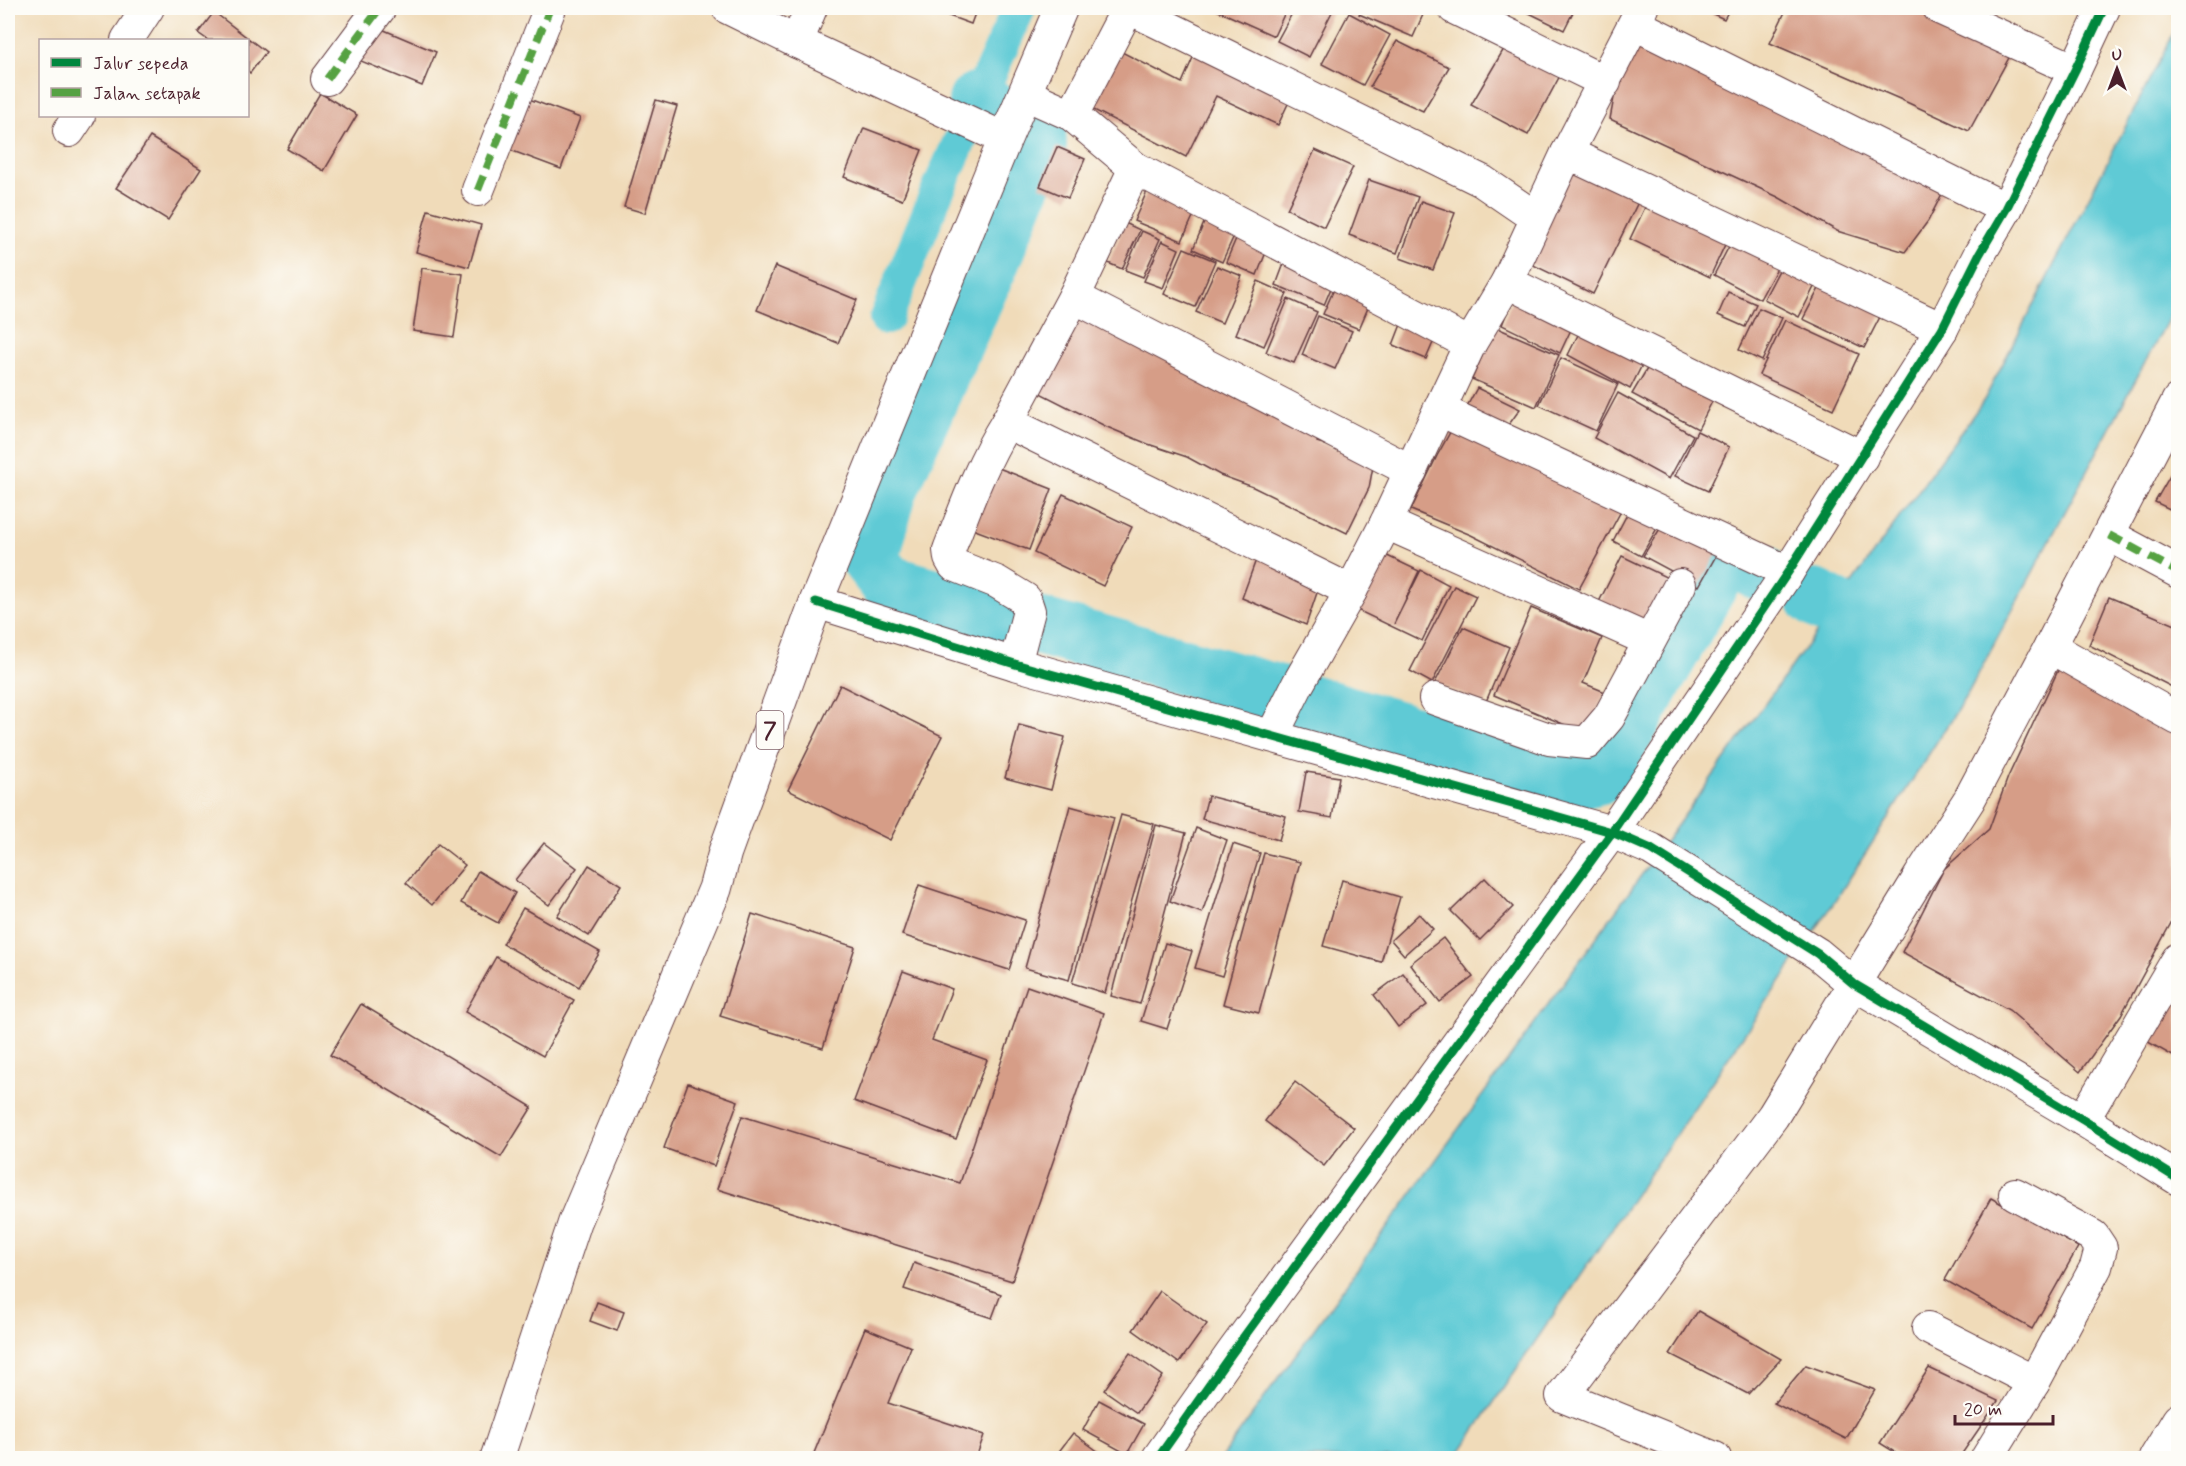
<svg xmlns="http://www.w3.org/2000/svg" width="2186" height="1466" font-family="Mynerve,sans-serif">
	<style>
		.water { fill: #5ecad5; stroke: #547480; stroke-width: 1.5 }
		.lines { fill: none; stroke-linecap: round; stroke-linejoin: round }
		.canal { stroke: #5ecad5; stroke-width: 34 }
		.river { stroke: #5ecad5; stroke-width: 58 }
		.building { fill: #d69d87 }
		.minor-casing { stroke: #633b40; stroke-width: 34 }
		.highway-casing { stroke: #633b40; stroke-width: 35 }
		.minor { stroke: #fff; stroke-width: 32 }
		.highway { stroke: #fff; stroke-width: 33 }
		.quiet { stroke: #56a243; stroke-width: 8; stroke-dasharray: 15 8; stroke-linecap: butt }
		.cycleway-casing { stroke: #fdfcf7; stroke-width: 13 }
		.cycleway { stroke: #00873e; stroke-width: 9 }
		.labels { text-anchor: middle; stroke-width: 5; stroke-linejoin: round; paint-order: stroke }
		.shield { fill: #fdfcf7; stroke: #806168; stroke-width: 1.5 }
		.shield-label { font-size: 22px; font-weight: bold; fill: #4a1f2b }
	</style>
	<rect width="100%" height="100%" fill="#fdfcf7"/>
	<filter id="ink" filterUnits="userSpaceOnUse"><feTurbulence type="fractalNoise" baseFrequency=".0167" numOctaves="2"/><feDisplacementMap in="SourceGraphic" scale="12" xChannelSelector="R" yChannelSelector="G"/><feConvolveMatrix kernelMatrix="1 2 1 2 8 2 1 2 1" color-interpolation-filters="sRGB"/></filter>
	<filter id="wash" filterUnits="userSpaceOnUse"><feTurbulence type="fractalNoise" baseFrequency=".008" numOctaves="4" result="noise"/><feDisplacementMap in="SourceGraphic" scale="24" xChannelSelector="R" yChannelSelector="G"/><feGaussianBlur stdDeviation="1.35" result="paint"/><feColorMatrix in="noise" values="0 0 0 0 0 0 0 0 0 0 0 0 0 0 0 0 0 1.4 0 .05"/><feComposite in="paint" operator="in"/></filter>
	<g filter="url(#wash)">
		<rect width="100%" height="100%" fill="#f0dbb9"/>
		<!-- water -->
		<polygon class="water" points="2178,25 2178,301 1968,693 1835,901 1456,1458 1221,1458 1984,400"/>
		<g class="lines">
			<!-- canal -->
			<polyline class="canal" points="886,318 934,199 1019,8"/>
			<!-- river -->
			<g class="river">
				<polyline points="977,101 994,110"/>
				<polyline points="1029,127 1037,131 1038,145 989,266 888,492 870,560 889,584 1269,691 1572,782 1601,775 1722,562 1733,559 1760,572"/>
				<polyline points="1815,598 1835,609 1903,635"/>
			</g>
		</g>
		<g id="blocks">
			<!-- building -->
			<g class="building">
				<polygon points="927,8 977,8 971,24"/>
				<polygon points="1212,8 1287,8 1274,36"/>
				<polygon points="1295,8 1334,8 1309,57 1277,41"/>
				<polygon points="1362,8 1426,8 1413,37 1359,14"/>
				<polygon points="1519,8 1575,8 1564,30"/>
				<polygon points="1700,8 1730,8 1724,19"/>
				<polygon points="1787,8 1921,8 1941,16 2011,54 1969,131 1902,100 1770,43"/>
				<polygon points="214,12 266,52 250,73 248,71 248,40 208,40 198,33"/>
				<polygon points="1349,13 1390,35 1363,85 1322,64"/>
				<polygon points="377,27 436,52 422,86 356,59"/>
				<polygon points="1643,33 1948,182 1928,221 1905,252 1837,231 1778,197 1610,119 1619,71"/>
				<polygon points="1397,41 1449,67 1423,111 1370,87"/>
				<polygon points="1508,42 1563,70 1528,135 1471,105"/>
				<polygon points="1198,46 1293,93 1278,125 1216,96 1186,157 1088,107 1118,50 1182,83"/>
				<polygon points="320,93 357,115 324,171 287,149"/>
				<polygon points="521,96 580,118 561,169 502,147"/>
				<polygon points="656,100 677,106 645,213 624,207"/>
				<polygon points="864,128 922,150 902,200 844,177"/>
				<polygon points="150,137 201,169 168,220 116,188"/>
				<polygon points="1057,147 1085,159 1068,198 1040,186"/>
				<polygon points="1315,150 1353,167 1324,227 1287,209"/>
				<polygon points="1575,164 1641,196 1593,294 1527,262"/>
				<polygon points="1369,180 1418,197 1397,253 1349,235"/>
				<polygon points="1148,189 1196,210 1182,241 1134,221"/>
				<polygon points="1421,201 1455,213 1433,270 1400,258"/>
				<polygon points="1648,201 1728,238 1710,277 1630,239"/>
				<polygon points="428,210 481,225 469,267 416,252"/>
				<polygon points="1209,211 1238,227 1222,262 1193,249"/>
				<polygon points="1125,223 1140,230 1122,269 1108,263"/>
				<polygon points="1241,227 1270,242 1257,275 1226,262"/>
				<polygon points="1142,231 1160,239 1143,277 1125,270"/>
				<polygon points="1735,235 1783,257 1760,299 1714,275"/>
				<polygon points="1162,241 1179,249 1163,288 1144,281"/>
				<polygon points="1184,248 1215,261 1195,307 1164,294"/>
				<polygon points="1288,253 1336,276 1324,305 1276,285"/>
				<polygon points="1785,259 1820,275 1799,317 1764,299"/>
				<polygon points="775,266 857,300 838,343 757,310"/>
				<polygon points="1217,266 1242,276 1222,323 1196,312"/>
				<polygon points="422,268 463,274 454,337 413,331"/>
				<polygon points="1339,278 1373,296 1359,329 1323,314"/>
				<polygon points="1258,281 1287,294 1264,346 1236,334"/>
				<polygon points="1823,281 1884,309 1864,348 1803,319"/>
				<polygon points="1515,292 1576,319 1560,353 1502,325"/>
				<polygon points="1728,292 1756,304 1745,327 1718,315"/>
				<polygon points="1288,299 1317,312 1294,363 1266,352"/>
				<polygon points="1759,308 1782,318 1762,361 1739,350"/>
				<polygon points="1084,309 1322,427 1317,442 1374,461 1369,488 1347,533 1253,487 1220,475 1187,457 1148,444 1107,427 1040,393"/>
				<polygon points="1405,314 1438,331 1426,359 1393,345"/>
				<polygon points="1318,316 1352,331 1335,369 1302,355"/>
				<polygon points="1785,320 1859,354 1833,409 1759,375"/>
				<polygon points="1583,325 1647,355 1630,389 1568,355"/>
				<polygon points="1495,327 1559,355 1536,407 1472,379"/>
				<polygon points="1561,358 1618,384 1596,431 1539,405"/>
				<polygon points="1651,362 1718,390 1698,429 1632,394"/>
				<polygon points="1477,388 1520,409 1505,430 1465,410"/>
				<polygon points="1618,393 1693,435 1669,479 1594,438"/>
				<polygon points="1453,427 1627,500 1579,589 1471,535 1411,510 1437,456"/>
				<polygon points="1697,431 1729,447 1708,491 1675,476"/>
				<polygon points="2178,462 2178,513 2155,502"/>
				<polygon points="991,465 1052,489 1029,550 967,527"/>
				<polygon points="1063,494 1132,527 1103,586 1034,553"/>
				<polygon points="1633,503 1664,516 1641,556 1613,541"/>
				<polygon points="1666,519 1722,545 1699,586 1643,556"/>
				<polygon points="1381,553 1419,571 1394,624 1421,570 1449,585 1422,641 1353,608"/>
				<polygon points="1622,556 1670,579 1646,628 1598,604"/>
				<polygon points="1257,557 1321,581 1306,625 1242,598"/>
				<polygon points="1454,586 1476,596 1432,683 1410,671"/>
				<polygon points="2109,597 2178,626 2178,690 2089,645"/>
				<polygon points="1531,608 1602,638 1583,683 1605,692 1587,734 1494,695"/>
				<polygon points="1463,627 1509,647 1485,704 1435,683"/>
				<polygon points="2061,664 2178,729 2178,910 2121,1015 2080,1072 2009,1010 1902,952 1944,869 1989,829 2008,777"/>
				<polygon points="840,685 942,736 890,840 788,790"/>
				<polygon points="1019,725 1065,737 1051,790 1005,778"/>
				<polygon points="1306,772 1339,777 1332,818 1299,812"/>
				<polygon points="1208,796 1286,816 1279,840 1202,819"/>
				<polygon points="1070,806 1114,818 1069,980 1025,968"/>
				<polygon points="1121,815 1154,824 1105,993 1072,983"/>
				<polygon points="1156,825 1186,833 1140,1004 1111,996"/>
				<polygon points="1196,828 1227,840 1202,913 1170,901"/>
				<polygon points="544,843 577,868 549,905 515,880"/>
				<polygon points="438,844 465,865 432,905 406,883"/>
				<polygon points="1233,844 1260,853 1222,976 1195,968"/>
				<polygon points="1264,853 1300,862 1259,1013 1223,1004"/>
				<polygon points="589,865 621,885 589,936 557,916"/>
				<polygon points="478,871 515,893 498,923 461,903"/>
				<polygon points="1485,878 1513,907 1480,940 1451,911"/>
				<polygon points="1342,880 1400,897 1381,962 1323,946"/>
				<polygon points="919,885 1025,920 1009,970 902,935"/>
				<polygon points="523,908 600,952 579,987 503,944"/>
				<polygon points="752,914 855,947 823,1048 720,1016"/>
				<polygon points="1419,914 1433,929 1404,955 1391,940"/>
				<polygon points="1443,938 1473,977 1440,1002 1410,964"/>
				<polygon points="1165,943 1192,951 1167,1029 1141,1021"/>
				<polygon points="496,957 574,1000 543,1056 465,1012"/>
				<polygon points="903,971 952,989 932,1040 987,1060 956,1139 854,1101"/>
				<polygon points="1403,973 1427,1005 1398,1027 1374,995"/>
				<polygon points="2178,981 2178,1059 2141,1038"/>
				<polygon points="1027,986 1104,1013 1012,1281 717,1189 742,1116 960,1183"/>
				<polygon points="361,1004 532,1107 501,1157 330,1055"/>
				<polygon points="1295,1082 1354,1128 1324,1166 1265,1121"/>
				<polygon points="688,1083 738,1101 714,1166 664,1148"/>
				<polygon points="1991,1198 2078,1247 2032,1329 1945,1280"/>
				<polygon points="914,1263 1001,1294 992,1318 904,1289"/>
				<polygon points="1160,1291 1207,1324 1179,1363 1133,1330"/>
				<polygon points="597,1302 624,1312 617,1331 590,1321"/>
				<polygon points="1698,1311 1781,1359 1748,1394 1670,1354"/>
				<polygon points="865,1328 911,1347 888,1403 984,1435 976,1458 812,1458"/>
				<polygon points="1130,1353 1163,1376 1137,1413 1104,1390"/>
				<polygon points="1806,1365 1875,1390 1846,1439 1774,1403"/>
				<polygon points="1929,1368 1998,1401 1959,1458 1904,1458 1880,1443"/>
				<polygon points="1099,1400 1144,1424 1127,1454 1083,1430"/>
				<polygon points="1073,1433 1107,1458 1054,1458"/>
			</g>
		</g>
	</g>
	<g filter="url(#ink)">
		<use href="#blocks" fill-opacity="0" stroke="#633b40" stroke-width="1.5"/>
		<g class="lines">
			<defs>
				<g id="minor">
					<polyline points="728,8 797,42 1005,139"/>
					<polyline points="1129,8 1482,181 1536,218"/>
					<polyline points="1454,8 1605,82"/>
					<polyline points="1939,8 2075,70"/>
					<polyline points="1635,24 2006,209"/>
					<polyline points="127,40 148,8"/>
					<polyline points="797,42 811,8"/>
					<polyline points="327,79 380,8"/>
					<polyline points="1025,94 1072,115 1135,168 1470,344"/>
					<polyline points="1072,115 1128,8"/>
					<polyline points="69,131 79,116"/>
					<polyline points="1567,153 1942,329"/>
					<polyline points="1135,168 1074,297 1007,422 1351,591"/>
					<polyline points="478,190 550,8"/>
					<polyline points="1507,282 1862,457"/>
					<polyline points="1074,297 1411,471"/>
					<polyline points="1440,410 1788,572"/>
					<path d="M1007,422c-25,40 -41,84 -58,128l1,8 4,7 43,17 28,17 4,12 -14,53"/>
					<polyline points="1386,523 1648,640"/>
					<polyline points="2109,535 2178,572"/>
					<polyline points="816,602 1015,664 1612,832 1651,849 1818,954 1854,984 2083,1120 2178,1179"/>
					<polyline points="2050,647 2178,400"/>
					<polyline points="1435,699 1549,739 1587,743 1609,717 1680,585"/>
					<polyline points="1272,736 1298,684 1351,591 1386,523 1470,344 1507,282 1567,153 1642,8"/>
					<polyline points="2083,1120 2178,959"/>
					<polyline points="1928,1328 2034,1382"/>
					<polyline points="1158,1458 1232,1353 1612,832 1788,572 1942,329 1979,255 2006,209 2075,70 2104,8"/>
					<polyline points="1715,1458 1562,1396 1773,1116 1920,876 1969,800 2050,647 2178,719"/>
					<polyline points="1987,1458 2034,1382 2096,1267 2101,1248 2093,1236 2015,1194"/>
					<polyline points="2155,1458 2178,1420"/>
				</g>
				<polyline id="highway" points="497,1458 575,1222 715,889 725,852 816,602 1005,139 1061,8"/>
			</defs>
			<!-- minor casing -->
			<use href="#minor" class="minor-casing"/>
			<!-- highway casing -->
			<use href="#highway" class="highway-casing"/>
			<!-- minor -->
			<use href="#minor" class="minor"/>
			<!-- highway -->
			<use href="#highway" class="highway"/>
			<!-- quiet -->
			<g class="quiet">
				<polyline points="327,79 380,8"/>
				<polyline points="478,190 550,8"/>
				<polyline points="2109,535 2178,572"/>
			</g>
			<defs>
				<g id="cycleway">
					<polyline points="816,602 1015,664 1612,832 1651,849 1818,954 1854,984 2083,1120 2178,1179"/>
					<polyline points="1158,1458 1232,1353 1612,832 1788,572 1942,329 1979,255 2006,209 2075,70 2104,8"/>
				</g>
			</defs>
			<!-- cycleway casing -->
			<use href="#cycleway" class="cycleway-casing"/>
			<!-- cycleway -->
			<use href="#cycleway" class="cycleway"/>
		</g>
	</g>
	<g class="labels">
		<!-- shield labels -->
		<rect class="shield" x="756.5" y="711" width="27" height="38" rx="4.5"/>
		<g class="shield-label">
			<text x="770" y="738">7</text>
		</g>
	</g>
	<!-- margin -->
	<rect width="2186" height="1466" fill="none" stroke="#fdfcf7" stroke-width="30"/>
	<!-- legend -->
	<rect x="39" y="39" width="210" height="78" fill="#fdfcf7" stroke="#b5a4a5" stroke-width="1.5"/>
	<rect x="51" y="58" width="30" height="9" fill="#00873e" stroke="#b5a4a5" stroke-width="1.5"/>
	<text x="93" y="69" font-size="18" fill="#4a1f2b">Jalur sepeda</text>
	<rect x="51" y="88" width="30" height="9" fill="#56a243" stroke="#b5a4a5" stroke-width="1.5"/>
	<text x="93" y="99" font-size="18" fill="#4a1f2b">Jalan setapak</text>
	<!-- north arrow -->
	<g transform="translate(2117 69)" stroke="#fdfcf7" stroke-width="4.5" paint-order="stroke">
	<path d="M0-4.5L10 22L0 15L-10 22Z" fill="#4a1f2b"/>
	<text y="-9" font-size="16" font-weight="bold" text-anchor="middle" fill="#4a1f2b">U</text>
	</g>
	<!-- scale -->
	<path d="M1955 1415v9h98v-9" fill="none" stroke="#4a1f2b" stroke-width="3"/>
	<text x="1964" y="1415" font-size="18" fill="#4a1f2b" stroke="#fdfcf7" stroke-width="4.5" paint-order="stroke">20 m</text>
</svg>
